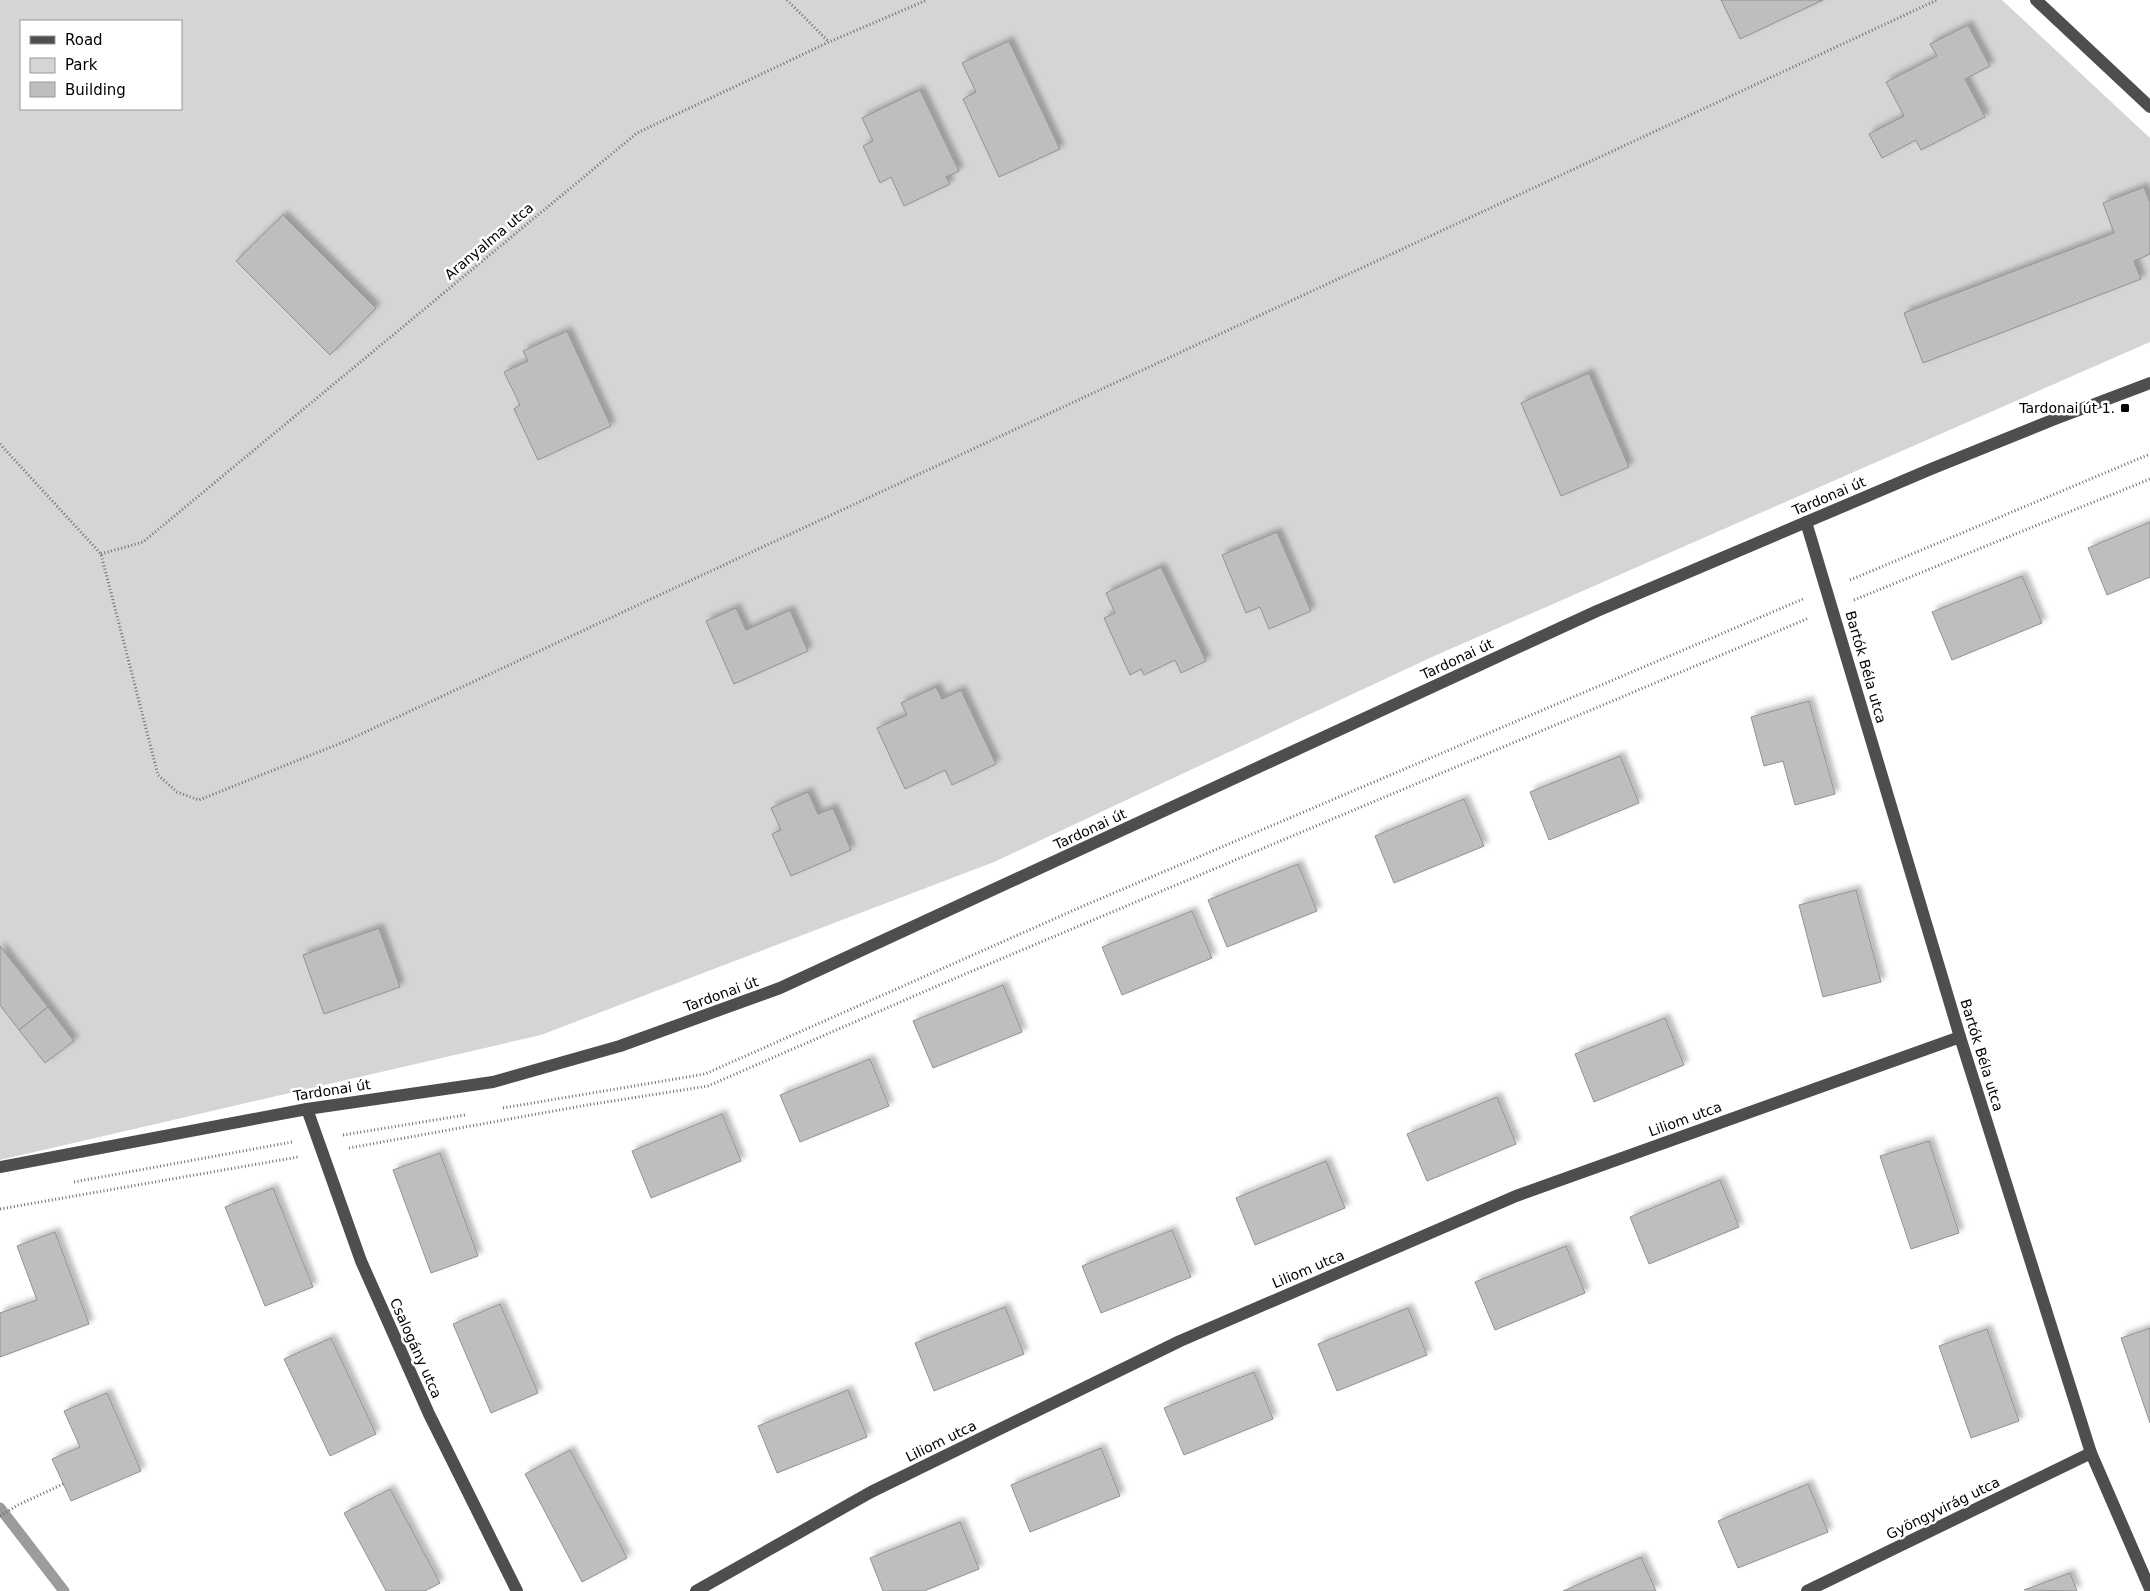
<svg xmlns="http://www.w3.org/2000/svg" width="2150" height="1591" font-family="'DejaVu Sans',sans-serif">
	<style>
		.green { fill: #d5d5d5; fill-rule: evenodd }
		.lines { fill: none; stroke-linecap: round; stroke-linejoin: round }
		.stream { stroke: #9c9c9c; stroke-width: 11 }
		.building { fill: #bebebe; stroke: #929292; filter: url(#shadow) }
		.path { stroke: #707070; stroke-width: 3; stroke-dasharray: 1 2.5; stroke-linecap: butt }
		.minor { stroke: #4e4e4e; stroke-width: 12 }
		.poi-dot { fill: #000; stroke: #fff; stroke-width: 2 }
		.labels { text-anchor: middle; stroke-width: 5; stroke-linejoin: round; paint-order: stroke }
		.street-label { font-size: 14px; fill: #000; stroke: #fff }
		.poi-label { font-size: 14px; fill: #000; stroke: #fff; text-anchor: end }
	</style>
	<defs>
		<filter id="shadow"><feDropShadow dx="4.5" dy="-4.5" stdDeviation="2.5" flood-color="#0004"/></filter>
	</defs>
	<rect width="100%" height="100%" fill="#fff"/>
	<!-- green -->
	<path class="green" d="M0,0h2002l148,138v204l-718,315 -438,205 -453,173 -541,125zM21,21h160v88h-160z"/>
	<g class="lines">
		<!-- stream -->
		<polyline class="stream" points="0,1508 64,1591"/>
	</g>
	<!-- building -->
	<g class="building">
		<polygon points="1721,0 1823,0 1740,39"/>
		<polygon points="1968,25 1990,66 1965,79 1985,117 1921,150 1916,140 1882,158 1869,134 1904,116 1886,82 1937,56 1930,44"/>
		<polygon points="1009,41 1060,149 999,177 963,99 976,92 962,63"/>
		<polygon points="920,90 959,171 946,177 950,184 904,206 891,177 880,183 863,146 873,141 862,118"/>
		<polygon points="2144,187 2150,202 2150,254 2134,261 2141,279 1923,363 1904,313 2114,233 2103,203"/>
		<polygon points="283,215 376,308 330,355 236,261"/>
		<polygon points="567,331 611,426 538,460 514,409 520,405 504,372 528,361 523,351"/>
		<polygon points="1589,373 1629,467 1561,496 1521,403"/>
		<polygon points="2150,522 2150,577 2107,595 2088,548"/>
		<polygon points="1277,532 1311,611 1269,629 1260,607 1246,613 1222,555"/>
		<polygon points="1161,567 1206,661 1181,673 1175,660 1144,675 1141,669 1130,675 1104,618 1115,613 1106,593"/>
		<polygon points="2022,576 2042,623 1952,660 1932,612"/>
		<polygon points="736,608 746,630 790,610 808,651 734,684 706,621"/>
		<polygon points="936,687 942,699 961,690 996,764 952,785 945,770 905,789 877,728 907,715 901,703"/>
		<polygon points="1809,701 1835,794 1795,805 1783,761 1764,766 1751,717"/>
		<polygon points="1620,756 1639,803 1549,840 1530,792"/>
		<polygon points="808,792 818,814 833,808 851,850 791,876 772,834 781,830 771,808"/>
		<polygon points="1464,799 1484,846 1394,883 1375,836"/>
		<polygon points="1298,864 1317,911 1227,947 1208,900"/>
		<polygon points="1856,890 1881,982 1823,997 1799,905"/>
		<polygon points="1192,911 1212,958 1122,995 1102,947"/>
		<polygon points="379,928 400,987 324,1014 303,955"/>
		<polygon points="0,946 48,1007 19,1030 0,1005"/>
		<polygon points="1003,985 1022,1032 933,1068 913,1021"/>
		<polygon points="48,1007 74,1041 45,1063 19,1030"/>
		<polygon points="1665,1018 1684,1065 1594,1102 1575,1054"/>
		<polygon points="870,1059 889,1106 800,1142 780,1095"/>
		<polygon points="1497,1097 1516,1144 1427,1181 1407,1134"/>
		<polygon points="722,1114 741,1161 651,1198 632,1151"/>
		<polygon points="1929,1141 1959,1233 1911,1249 1880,1156"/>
		<polygon points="440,1153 478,1256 431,1273 393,1170"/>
		<polygon points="1326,1161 1345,1208 1255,1245 1236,1198"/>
		<polygon points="1720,1180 1739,1227 1649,1264 1630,1217"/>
		<polygon points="273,1188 313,1287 265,1306 225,1207"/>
		<polygon points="1172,1230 1191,1277 1101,1313 1082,1266"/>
		<polygon points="55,1232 89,1324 0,1357 0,1313 37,1300 17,1246"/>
		<polygon points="1566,1246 1585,1293 1495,1330 1475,1282"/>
		<polygon points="500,1304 538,1393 491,1413 453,1324"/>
		<polygon points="1005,1307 1024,1354 934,1391 915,1343"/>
		<polygon points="1408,1308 1427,1355 1337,1391 1318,1344"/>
		<polygon points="2150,1328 2150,1423 2121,1338"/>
		<polygon points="1987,1329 2019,1421 1971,1438 1939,1346"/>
		<polygon points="331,1338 376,1434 330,1456 284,1359"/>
		<polygon points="1254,1372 1273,1419 1184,1455 1164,1408"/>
		<polygon points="848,1390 867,1437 777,1473 758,1426"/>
		<polygon points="107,1393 141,1471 71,1501 52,1459 80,1447 64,1411"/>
		<polygon points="1101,1448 1120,1496 1030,1532 1011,1485"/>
		<polygon points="570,1450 627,1558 582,1582 525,1474"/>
		<polygon points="1808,1484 1828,1532 1738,1568 1718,1521"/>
		<polygon points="390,1489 440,1583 425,1591 386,1591 344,1513"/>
		<polygon points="960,1522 979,1569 924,1591 883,1591 870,1558"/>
		<polygon points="1641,1557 1656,1591 1563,1591"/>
		<polygon points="2070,1573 2077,1591 2024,1590"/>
	</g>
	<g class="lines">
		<!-- path -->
		<g class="path">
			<polyline points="787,0 829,42"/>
			<polyline points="0,444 101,554 158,775 177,792 199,800 346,741 1937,0"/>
			<polyline points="101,554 143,542 637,133 829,42 927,0"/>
			<polyline points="1850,580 2150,454"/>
			<polyline points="1854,600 2150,479"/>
			<polyline points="503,1108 705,1074 1081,907 1803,599"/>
			<polyline points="343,1135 465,1115"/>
			<polyline points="349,1148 587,1105 708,1086 951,980 1809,618"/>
			<polyline points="74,1182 292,1142"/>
			<polyline points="0,1209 298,1157"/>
			<polyline points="0,1516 18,1505 63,1484"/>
		</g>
		<!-- minor -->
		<g class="minor">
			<polyline points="2036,0 2150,107"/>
			<polyline points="1806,522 1960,1037 2091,1453 2150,1589"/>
			<polyline points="307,1109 361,1261 429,1414 517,1591"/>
			<polyline points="0,1167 307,1109 493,1082 620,1046 780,988 1597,611 1931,469 2055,419 2150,383"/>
			<polyline points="696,1591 871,1492 1180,1341 1516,1196 1960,1037"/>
			<polyline points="1807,1591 2091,1453"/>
		</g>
	</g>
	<!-- markers -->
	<rect class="poi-dot" x="2120" y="403" width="10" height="10" rx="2.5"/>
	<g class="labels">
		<!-- street labels -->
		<g class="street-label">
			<text transform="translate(489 241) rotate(-40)" y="5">Aranyalma utca</text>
			<text transform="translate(1829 496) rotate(-23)" y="5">Tardonai út</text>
			<text transform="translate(1457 659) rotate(-25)" y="5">Tardonai út</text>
			<text transform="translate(1866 667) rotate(74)" y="5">Bartók Béla utca</text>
			<text transform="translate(1090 829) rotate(-25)" y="5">Tardonai út</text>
			<text transform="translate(721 994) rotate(-20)" y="5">Tardonai út</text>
			<text transform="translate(1982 1055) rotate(73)" y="5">Bartók Béla utca</text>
			<text transform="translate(332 1090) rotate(-9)" y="5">Tardonai út</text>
			<text transform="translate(1685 1119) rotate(-20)" y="5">Liliom utca</text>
			<text transform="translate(1308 1269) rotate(-23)" y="5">Liliom utca</text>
			<text transform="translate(416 1348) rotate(66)" y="5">Csalogány utca</text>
			<text transform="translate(941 1441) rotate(-26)" y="5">Liliom utca</text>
			<text transform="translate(1943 1508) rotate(-26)" y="5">Gyöngyvirág utca</text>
		</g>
		<!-- poi labels -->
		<g class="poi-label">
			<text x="2115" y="413">Tardonai út 1.</text>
		</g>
	</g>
	<!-- legend -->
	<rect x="20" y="20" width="162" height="90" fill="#ffffff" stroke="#999999"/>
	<rect x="30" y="36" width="25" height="8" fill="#4e4e4e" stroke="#999999"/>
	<text x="65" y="45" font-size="15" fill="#000000">Road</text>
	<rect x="30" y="58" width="25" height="15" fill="#d5d5d5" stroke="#999999"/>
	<text x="65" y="70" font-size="15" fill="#000000">Park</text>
	<rect x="30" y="82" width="25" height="15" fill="#bebebe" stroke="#999999"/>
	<text x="65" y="95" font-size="15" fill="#000000">Building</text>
</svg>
